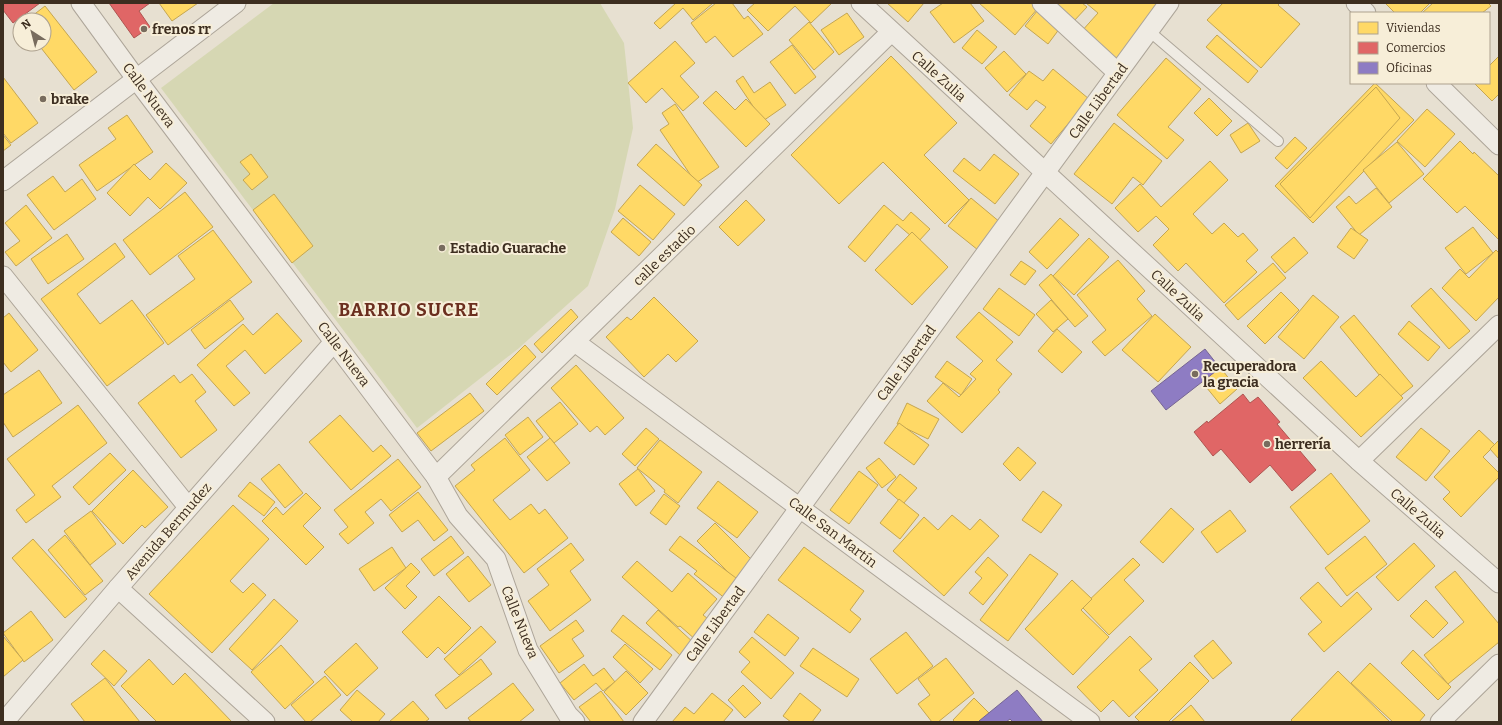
<svg xmlns="http://www.w3.org/2000/svg" width="1502" height="725" font-family="Bitter,serif">
	<style>
		.green { fill: #d6d7b3 }
		.homes { fill: #ffd966; stroke: #c5a651 }
		.shops { fill: #e06666; stroke: #af5551 }
		.offices { fill: #8e7cc3; stroke: #766592 }
		.lines { fill: none; stroke-linecap: round; stroke-linejoin: round }
		.lane-casing { stroke: #ada599; stroke-width: 12 }
		.street-casing { stroke: #ada599; stroke-width: 21 }
		.lane { stroke: #efebe3; stroke-width: 10 }
		.street { stroke: #efebe3; stroke-width: 19 }
		.poi-dot { fill: #786c5e; stroke: #f7eed8; stroke-width: 1.5 }
		.labels { text-anchor: middle; stroke-width: 4; stroke-linejoin: round; paint-order: stroke }
		.poi-label { font-size: 14px; font-weight: bold; fill: #3d2e20; stroke: #f7eed8; text-anchor: start }
		.street-label { font-size: 14px; fill: #3d2e20; stroke: #f7eed8 }
		.district-label { font-size: 18px; font-weight: bold; letter-spacing: 1px; fill: #6b2e1e; stroke: #f7eed8 }
	</style>
	<rect width="100%" height="100%" fill="#e7e0d1"/>
	<!-- green -->
	<polygon class="green" points="274,3 600,3 624,43 633,128 615,209 588,286 519,348 417,428 161,88"/>
	<!-- homes -->
	<g class="homes">
		<polygon points="159,3 198,3 172,21"/>
		<polygon points="676,3 713,3 693,20 683,8 660,29 654,23"/>
		<polygon points="716,3 732,3 744,19 748,16 763,34 733,57 715,36 706,43 691,23"/>
		<polygon points="755,3 832,3 811,23 795,6 768,31 747,10"/>
		<polygon points="887,3 924,3 908,22"/>
		<polygon points="943,3 970,3 984,21 954,43 930,12"/>
		<polygon points="979,3 1033,3 1038,8 1015,35"/>
		<polygon points="1052,3 1082,3 1087,7 1073,22"/>
		<polygon points="1086,3 1166,3 1114,61 1081,32 1098,13"/>
		<polygon points="1223,3 1280,3 1278,5 1300,24 1261,68 1207,20"/>
		<polygon points="1385,3 1430,3 1420,13 1395,13"/>
		<polygon points="1433,3 1488,3 1491,6 1482,13 1422,13"/>
		<polygon points="45,6 97,72 74,90 38,44 44,44 44,20 27,20"/>
		<polygon points="1037,11 1060,28 1048,44 1025,26"/>
		<polygon points="847,13 864,37 839,55 821,30"/>
		<polygon points="809,22 834,52 814,70 789,40"/>
		<polygon points="977,30 997,47 982,64 962,48"/>
		<polygon points="1217,35 1258,71 1248,83 1206,47"/>
		<polygon points="675,41 695,63 680,76 699,97 683,111 662,88 646,103 628,83"/>
		<polygon points="792,45 816,77 795,94 770,62"/>
		<polygon points="1004,51 1026,74 1007,92 985,68"/>
		<polygon points="891,56 957,123 924,155 969,200 945,224 883,162 839,204 791,155"/>
		<polygon points="1499,56 1499,94 1492,101 1474,83 1489,83 1489,66"/>
		<polygon points="1166,58 1201,89 1168,127 1184,140 1167,159 1117,115"/>
		<polygon points="1053,69 1089,99 1051,144 1030,126 1046,107 1036,100 1027,110 1009,95 1029,71 1043,81"/>
		<polygon points="743,76 754,93 770,82 786,105 763,121 736,81"/>
		<polygon points="3,77 38,123 11,143 3,133"/>
		<polygon points="1375,83 1414,120 1313,223 1275,186"/>
		<polygon points="1376,87 1400,118 1310,218 1280,184"/>
		<polygon points="716,91 735,110 746,99 770,124 746,147 703,103"/>
		<polygon points="1209,98 1232,121 1217,136 1194,113"/>
		<polygon points="675,104 719,167 696,183 660,130 669,124 662,113"/>
		<polygon points="1427,109 1455,134 1425,167 1397,141"/>
		<polygon points="127,115 153,152 97,191 79,165 116,139 108,128"/>
		<polygon points="1114,123 1162,161 1143,185 1133,177 1112,204 1074,174"/>
		<polygon points="1248,123 1260,141 1241,153 1230,135"/>
		<polygon points="3,135 11,145 3,151"/>
		<polygon points="1295,137 1307,148 1287,169 1275,158"/>
		<polygon points="1460,141 1473,154 1474,152 1499,176 1499,240 1465,206 1457,213 1423,179"/>
		<polygon points="1397,142 1424,174 1389,203 1363,170"/>
		<polygon points="656,144 702,185 684,206 637,165"/>
		<polygon points="251,154 268,177 252,190 243,180 250,174 240,162"/>
		<polygon points="994,154 1019,174 995,204 953,171 964,158 980,171"/>
		<polygon points="1210,161 1228,180 1193,214 1212,234 1224,223 1238,237 1243,233 1258,250 1246,261 1257,272 1224,303 1186,263 1178,271 1153,245 1169,229 1156,216 1138,232 1115,208 1140,184 1161,207"/>
		<polygon points="166,163 187,183 160,209 148,197 130,216 107,193 134,164 150,180"/>
		<polygon points="53,176 65,192 82,179 96,199 54,230 27,195"/>
		<polygon points="640,185 675,214 653,240 618,211"/>
		<polygon points="1376,188 1392,207 1359,235 1336,207 1349,196 1356,204"/>
		<polygon points="185,192 213,227 150,275 123,240"/>
		<polygon points="274,194 313,246 292,263 253,210"/>
		<polygon points="971,198 1001,223 978,250 948,226"/>
		<polygon points="746,200 765,220 738,246 719,227"/>
		<polygon points="26,205 52,238 16,266 5,252 20,241 5,223"/>
		<polygon points="884,205 903,221 911,212 930,229 918,242 897,224 865,262 848,247"/>
		<polygon points="623,218 651,242 639,256 611,232"/>
		<polygon points="1060,218 1079,235 1047,269 1029,252"/>
		<polygon points="1473,227 1493,253 1466,274 1445,248"/>
		<polygon points="1351,228 1368,240 1354,259 1337,247"/>
		<polygon points="213,230 252,282 168,345 146,315 195,279 178,256"/>
		<polygon points="912,232 948,267 912,305 875,270"/>
		<polygon points="67,234 84,259 48,284 31,259"/>
		<polygon points="1294,237 1308,253 1285,273 1271,257"/>
		<polygon points="1089,238 1109,257 1074,295 1053,276"/>
		<polygon points="115,243 125,257 77,294 100,324 132,300 164,343 107,386 41,299"/>
		<polygon points="1496,250 1499,253 1499,297 1476,321 1442,288 1460,269 1469,278"/>
		<polygon points="1118,260 1145,291 1137,299 1152,316 1105,356 1092,342 1106,330 1077,295"/>
		<polygon points="1021,261 1036,271 1025,285 1010,275"/>
		<polygon points="1273,263 1286,278 1238,320 1225,305"/>
		<polygon points="1051,274 1088,316 1075,327 1039,285"/>
		<polygon points="999,288 1035,315 1019,336 983,309"/>
		<polygon points="1431,288 1470,331 1449,349 1411,306"/>
		<polygon points="1281,292 1299,310 1265,344 1247,326"/>
		<polygon points="1313,295 1339,317 1304,359 1278,337"/>
		<polygon points="654,297 698,341 676,362 668,354 644,377 606,337 627,317 631,320"/>
		<polygon points="230,300 244,319 205,349 191,330"/>
		<polygon points="1051,300 1068,319 1053,332 1036,314"/>
		<polygon points="571,309 578,317 542,353 534,344"/>
		<polygon points="979,312 1013,342 996,360 1012,374 998,390 1000,392 962,433 927,401 943,383 959,397 976,379 970,374 983,361 956,337"/>
		<polygon points="9,313 38,350 11,372 3,362 3,318"/>
		<polygon points="277,313 302,341 265,374 245,350 226,366 250,393 234,406 197,365 243,324 253,335"/>
		<polygon points="1155,314 1191,347 1158,382 1122,350"/>
		<polygon points="1354,315 1413,386 1398,398 1340,327"/>
		<polygon points="1409,321 1440,347 1428,361 1398,334"/>
		<polygon points="1057,329 1082,352 1062,373 1038,351"/>
		<polygon points="525,345 536,357 497,395 486,384"/>
		<polygon points="947,361 972,379 961,395 935,377"/>
		<polygon points="1321,361 1356,397 1380,374 1403,398 1361,437 1303,378"/>
		<polygon points="576,365 624,418 605,435 597,426 590,432 551,388"/>
		<polygon points="1220,367 1237,389 1220,404 1202,382"/>
		<polygon points="39,370 62,403 13,437 3,422 3,395"/>
		<polygon points="192,374 206,392 195,401 217,430 181,458 138,403 174,375 180,383"/>
		<polygon points="470,393 484,411 431,451 417,433"/>
		<polygon points="560,402 578,424 554,443 536,421"/>
		<polygon points="907,403 939,419 928,439 897,424"/>
		<polygon points="78,405 107,443 52,486 61,497 26,523 16,510 35,495 7,459"/>
		<polygon points="340,415 373,452 381,445 391,456 351,490 309,442"/>
		<polygon points="528,417 543,437 520,455 505,435"/>
		<polygon points="899,423 929,445 914,465 884,443"/>
		<polygon points="646,428 659,439 635,466 622,454"/>
		<polygon points="1421,428 1450,451 1426,481 1396,457"/>
		<polygon points="1479,430 1495,445 1483,457 1499,473 1499,477 1461,517 1443,499 1450,492 1434,477"/>
		<polygon points="505,438 530,470 493,500 510,520 531,504 539,514 545,509 568,538 524,573 455,486 475,470 471,465"/>
		<polygon points="550,438 570,463 547,481 527,457"/>
		<polygon points="660,440 702,472 678,503 664,492 665,490 637,468"/>
		<polygon points="1499,440 1499,459 1490,449"/>
		<polygon points="1018,447 1036,463 1020,481 1003,464"/>
		<polygon points="110,453 126,470 89,505 73,487"/>
		<polygon points="879,458 896,477 882,488 866,468"/>
		<polygon points="398,459 421,487 391,511 381,499 365,512 374,523 348,544 339,534 348,527 334,510"/>
		<polygon points="279,464 303,493 285,508 261,479"/>
		<polygon points="638,469 655,491 636,506 619,484"/>
		<polygon points="133,470 168,507 145,528 142,525 123,544 92,511"/>
		<polygon points="859,471 878,485 849,524 830,510"/>
		<polygon points="1331,473 1370,521 1328,555 1290,507"/>
		<polygon points="900,474 917,488 903,504 887,490"/>
		<polygon points="718,481 758,512 737,538 697,508"/>
		<polygon points="250,482 275,502 264,516 238,496"/>
		<polygon points="1043,491 1062,505 1041,533 1022,520"/>
		<polygon points="418,492 448,530 434,541 418,520 402,532 389,515"/>
		<polygon points="306,493 321,508 303,526 324,547 306,565 262,521 276,507 283,515"/>
		<polygon points="664,494 680,506 666,525 650,513"/>
		<polygon points="899,499 919,515 900,539 880,523"/>
		<polygon points="233,505 269,539 230,581 243,593 253,583 266,595 212,653 149,594"/>
		<polygon points="1171,508 1194,529 1163,563 1140,542"/>
		<polygon points="1230,510 1246,531 1217,553 1201,532"/>
		<polygon points="91,511 116,544 90,565 64,531"/>
		<polygon points="952,515 970,530 980,519 999,536 944,596 893,551 924,517 938,530"/>
		<polygon points="715,523 753,561 735,579 697,541"/>
		<polygon points="65,535 103,581 85,595 48,550"/>
		<polygon points="451,536 464,553 434,576 421,559"/>
		<polygon points="680,536 740,581 726,599 694,574 697,571 669,550"/>
		<polygon points="1365,536 1387,564 1347,596 1325,568"/>
		<polygon points="33,539 87,599 65,618 12,558"/>
		<polygon points="571,543 584,560 570,571 591,600 550,631 528,601 549,585 537,569"/>
		<polygon points="1414,543 1435,566 1398,601 1376,577"/>
		<polygon points="392,547 406,568 374,591 359,569"/>
		<polygon points="804,547 864,591 850,610 861,619 850,633 778,580"/>
		<polygon points="1030,554 1058,574 1008,641 980,620"/>
		<polygon points="468,556 491,585 469,602 446,574"/>
		<polygon points="988,557 1008,575 983,605 969,593 982,578 975,572"/>
		<polygon points="1133,558 1140,565 1124,580 1144,601 1109,635 1082,607"/>
		<polygon points="637,561 672,592 688,573 717,599 703,615 712,622 696,640 680,626 678,627 622,577"/>
		<polygon points="411,563 420,572 406,586 417,597 405,609 385,588"/>
		<polygon points="1455,571 1499,624 1499,642 1448,684 1424,655 1464,622 1435,587"/>
		<polygon points="1072,580 1092,599 1081,610 1109,637 1073,675 1025,629"/>
		<polygon points="1318,582 1341,607 1357,592 1372,609 1324,652 1308,634 1322,622 1300,598"/>
		<polygon points="439,596 471,628 445,654 438,647 427,658 402,632"/>
		<polygon points="274,599 298,621 252,670 229,649"/>
		<polygon points="1426,600 1448,623 1433,638 1410,616"/>
		<polygon points="658,610 695,644 682,657 646,623"/>
		<polygon points="31,611 53,640 24,662 3,633"/>
		<polygon points="768,614 799,638 785,656 754,632"/>
		<polygon points="623,615 672,655 660,670 611,631"/>
		<polygon points="576,620 584,631 572,639 584,656 559,673 540,646"/>
		<polygon points="481,626 496,642 459,675 444,659"/>
		<polygon points="906,632 933,666 897,694 870,659"/>
		<polygon points="3,636 23,660 3,677"/>
		<polygon points="1130,636 1152,659 1139,670 1158,690 1129,717 1113,700 1101,712 1077,687"/>
		<polygon points="752,637 794,673 771,699 741,672 750,662 739,652"/>
		<polygon points="1213,640 1232,663 1213,679 1194,656"/>
		<polygon points="356,643 378,668 347,696 324,672"/>
		<polygon points="625,644 653,669 640,683 613,657"/>
		<polygon points="281,645 314,682 285,709 251,672"/>
		<polygon points="813,648 859,679 847,697 800,666"/>
		<polygon points="104,650 127,671 114,686 91,664"/>
		<polygon points="1413,650 1451,687 1438,700 1401,663"/>
		<polygon points="946,658 974,693 938,722 932,722 918,704 930,695 918,679"/>
		<polygon points="149,659 173,685 185,673 232,722 157,722 121,686"/>
		<polygon points="481,659 492,674 446,709 435,695"/>
		<polygon points="1190,662 1209,681 1168,722 1140,722 1135,717"/>
		<polygon points="1370,663 1425,715 1419,722 1393,722 1351,683"/>
		<polygon points="584,664 593,676 604,668 615,682 603,691 596,683 574,700 560,683"/>
		<polygon points="626,671 648,693 626,715 604,692"/>
		<polygon points="1338,671 1390,722 1293,722 1291,720"/>
		<polygon points="325,676 341,695 310,722 306,722 291,705"/>
		<polygon points="105,678 140,722 85,722 71,704"/>
		<polygon points="513,683 534,710 519,722 471,722 468,718"/>
		<polygon points="743,685 761,703 745,718 728,700"/>
		<polygon points="357,690 385,714 378,722 353,722 340,710"/>
		<polygon points="601,691 624,722 591,722 579,707"/>
		<polygon points="712,693 733,710 723,722 672,722 685,707 694,714"/>
		<polygon points="800,693 821,710 812,722 791,722 783,716"/>
		<polygon points="974,698 989,713 980,722 955,722 953,720"/>
		<polygon points="413,701 429,719 425,722 389,722"/>
		<polygon points="1191,705 1205,722 1171,722"/>
	</g>
	<!-- shops -->
	<g class="shops">
		<polygon points="3,3 40,3 13,23 3,10"/>
		<polygon points="109,3 150,3 139,11 150,27 134,38"/>
		<polygon points="1243,394 1250,403 1258,397 1280,422 1277,424 1316,470 1292,491 1270,465 1250,483 1221,449 1213,456 1194,432 1207,421 1208,423"/>
	</g>
	<!-- offices -->
	<g class="offices">
		<polygon points="1205,349 1220,368 1166,410 1151,391"/>
		<polygon points="1017,690 1043,722 1013,722 1010,719 1006,722 980,722 979,721"/>
	</g>
	<g class="lines">
		<defs>
			<polyline id="lane" points="1149,31 1278,141"/>
			<g id="street">
				<polyline points="81,3 137,80 436,477 458,516 496,559 528,650 568,715 575,722"/>
				<polyline points="861,3 1359,461 1499,583"/>
				<polyline points="1042,3 1118,73"/>
				<polyline points="1356,3 1366,13"/>
				<polyline points="1436,83 1499,145"/>
				<polyline points="3,181 236,3"/>
				<polyline points="3,276 188,507"/>
				<polyline points="575,342 1090,722"/>
				<polyline points="1359,461 1499,325"/>
				<polyline points="436,477 891,32"/>
				<polyline points="118,588 265,722"/>
				<polyline points="4,722 118,588 334,342"/>
				<polyline points="643,722 1169,3"/>
				<polyline points="1440,722 1499,664"/>
			</g>
		</defs>
		<!-- lane casing -->
		<use href="#lane" class="lane-casing"/>
		<!-- street casing -->
		<use href="#street" class="street-casing"/>
		<!-- lane -->
		<use href="#lane" class="lane"/>
		<!-- street -->
		<use href="#street" class="street"/>
	</g>
	<!-- markers -->
	<g class="poi-dot">
		<circle cx="144" cy="29" r="4"/>
		<circle cx="43" cy="99" r="4"/>
		<circle cx="442" cy="248" r="4"/>
		<circle cx="1195" cy="374" r="4"/>
		<circle cx="1267" cy="444" r="4"/>
	</g>
	<g class="labels">
		<!-- poi labels -->
		<g class="poi-label">
			<text x="152" y="34">frenos rr</text>
			<text x="51" y="104">brake</text>
			<text x="450" y="253">Estadio Guarache</text>
			<text x="1203" y="371">Recuperadora<tspan x="1203" dy="16">la gracia</tspan></text>
			<text x="1275" y="449">herrería</text>
		</g>
		<!-- street labels -->
		<g class="street-label">
			<text transform="translate(939 76) rotate(42)" y="5">Calle Zulia</text>
			<text transform="translate(149 95) rotate(53)" y="5">Calle Nueva</text>
			<text transform="translate(1098 101) rotate(-54)" y="5">Calle Libertad</text>
			<text transform="translate(664 255) rotate(-44)" y="5">calle estadio</text>
			<text transform="translate(1178 295) rotate(43)" y="5">Calle Zulia</text>
			<text transform="translate(344 354) rotate(53)" y="5">Calle Nueva</text>
			<text transform="translate(906 363) rotate(-54)" y="5">Calle Libertad</text>
			<text transform="translate(1418 513) rotate(41)" y="5">Calle Zulia</text>
			<text transform="translate(168 531) rotate(-49)" y="5">Avenida Bermudez</text>
			<text transform="translate(833 532) rotate(37)" y="5">Calle San Martín</text>
			<text transform="translate(520 622) rotate(68)" y="5">Calle Nueva</text>
			<text transform="translate(715 624) rotate(-54)" y="5">Calle Libertad</text>
		</g>
		<!-- district labels -->
		<g class="district-label">
			<text x="409" y="316">BARRIO SUCRE</text>
		</g>
	</g>
	<!-- border -->
	<rect width="1502" height="725" fill="none" stroke="#3d2e20" stroke-width="8"/>
	<!-- legend -->
	<rect x="1350" y="12" width="140" height="72" fill="#f7eed8" stroke="#ada18e"/>
	<rect x="1358" y="22" width="20" height="12" fill="#ffd966" stroke="#ada18e"/>
	<text x="1386" y="32" font-size="12" fill="#3d2e20">Viviendas</text>
	<rect x="1358" y="42" width="20" height="12" fill="#e06666" stroke="#ada18e"/>
	<text x="1386" y="52" font-size="12" fill="#3d2e20">Comercios</text>
	<rect x="1358" y="62" width="20" height="12" fill="#8e7cc3" stroke="#ada18e"/>
	<text x="1386" y="72" font-size="12" fill="#3d2e20">Oficinas</text>
	<!-- north arrow -->
	<g transform="translate(32 32) rotate(324)"><circle r="19" fill="#f7eed8" stroke="#ada18e"/>
	<path d="M0-3L7 15L0 10L-7 15Z" fill="#786c5e"/>
	<text y="-6" font-size="11" font-weight="bold" text-anchor="middle" fill="#3d2e20">N</text>
	</g>
</svg>
